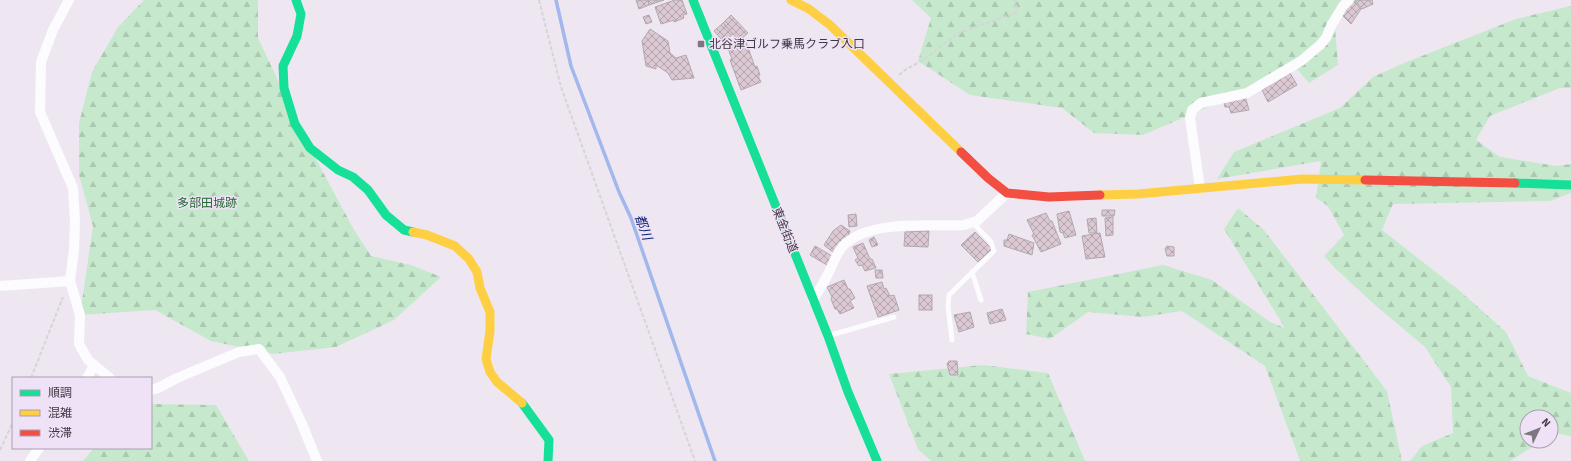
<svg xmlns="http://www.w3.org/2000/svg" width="1571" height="461" font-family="'Source Sans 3','Noto Sans JP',sans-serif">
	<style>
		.forest { fill: url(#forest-firs) }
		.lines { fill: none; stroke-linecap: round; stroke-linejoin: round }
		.stream { stroke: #a2b7ec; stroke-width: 3.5 }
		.building { fill: url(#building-cross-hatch); stroke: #b0a9af }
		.path { stroke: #d6d4d7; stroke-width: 2; stroke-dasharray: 4 2; stroke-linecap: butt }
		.lane { stroke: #fcfbfd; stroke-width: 5 }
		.street { stroke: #fcfbfd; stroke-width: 10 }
		.fast { stroke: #16e098; stroke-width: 9 }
		.slow { stroke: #ffcf43; stroke-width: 9 }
		.jam { stroke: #f24e42; stroke-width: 9 }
		.poi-dot { fill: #7c7780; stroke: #efe2f6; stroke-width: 1.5 }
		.labels { text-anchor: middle; stroke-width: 3; stroke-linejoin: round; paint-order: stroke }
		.poi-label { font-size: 12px; fill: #3f3a42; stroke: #efe2f6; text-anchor: start }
		.park-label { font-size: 12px; fill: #216831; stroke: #efe2f6 }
		.street-label { font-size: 12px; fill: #3f3a42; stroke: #efe2f6 }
		.water-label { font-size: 13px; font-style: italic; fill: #061f6f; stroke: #efe2f6 }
	</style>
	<defs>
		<pattern id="forest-firs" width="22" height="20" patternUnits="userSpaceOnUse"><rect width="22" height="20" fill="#c6e9cd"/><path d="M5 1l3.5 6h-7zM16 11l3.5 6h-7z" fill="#abc9b1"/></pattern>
		<pattern id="building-cross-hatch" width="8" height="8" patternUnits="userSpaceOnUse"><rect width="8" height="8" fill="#dbc8d3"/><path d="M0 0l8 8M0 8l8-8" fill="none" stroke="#b3a3ad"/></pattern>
	</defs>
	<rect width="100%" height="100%" fill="#eee7f2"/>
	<!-- forest -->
	<g class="forest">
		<polygon points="144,0 258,0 258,38 310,148 353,228 371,256 411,265 441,277 394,320 336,347 273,354 211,341 155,310 80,315 93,226 79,175 79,123 92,72 118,27"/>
		<polygon points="912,0 1363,0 1334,15 1338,65 1309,83 1297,69 1143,135 1094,133 1062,108 970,95 918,61 931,18"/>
		<polygon points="1571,6 1571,88 1560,88 1490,116 1476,140 1500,157 1557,166 1571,164 1571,193 1550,201 1393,204 1382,230 1460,291 1506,332 1528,376 1571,393 1571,436 1555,433 1551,435 1551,417 1527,417 1527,441 1542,441 1510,461 1410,461 1422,446 1453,433 1451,387 1425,347 1375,305 1336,269 1324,256 1344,235 1328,206 1316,198 1321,161 1217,179 1234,152 1340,108 1373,77 1404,63 1516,19"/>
		<polygon points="1238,208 1264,230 1387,391 1402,461 1300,461 1265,366 1182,311 1143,317 1088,312 1050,339 1026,334 1028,292 1163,265 1212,280 1270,322 1285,328 1224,229"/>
		<polygon points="983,365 1048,373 1085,461 931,461 918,449 889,374"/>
		<polygon points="151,404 216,405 249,461 83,461 94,448 151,448"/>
	</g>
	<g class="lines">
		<!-- stream -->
		<polyline class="stream" points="556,0 571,66 619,192 631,218 715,461"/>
	</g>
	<!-- building -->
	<g class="building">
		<polygon points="636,0 648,0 649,5 639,9"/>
		<polygon points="648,0 664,0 649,5"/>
		<polygon points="675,0 682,0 687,14 683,15 684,18 674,22 674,20 661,24 655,7"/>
		<polygon points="1355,0 1372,0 1373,4 1362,9"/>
		<polygon points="1354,1 1361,9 1351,24 1341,14"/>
		<polygon points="649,15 652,22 646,24 643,17"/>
		<polygon points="731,15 748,33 739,41 723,23"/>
		<polygon points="723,23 733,34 724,42 714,31"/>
		<polygon points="650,29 668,41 670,53 676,58 686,55 694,78 672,80 668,73 656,65 656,69 646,66 642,41"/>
		<polygon points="745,39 755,67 757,66 760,75 758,76 761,82 741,90 730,60 732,59 727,46"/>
		<polygon points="1290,73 1297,85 1268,102 1262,90"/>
		<polygon points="1245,96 1249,110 1231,113 1229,107 1225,107 1224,102"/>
		<polygon points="1102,210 1115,210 1114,216 1102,216"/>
		<polygon points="1069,211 1076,235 1065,238 1063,233 1060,232 1057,214"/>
		<polygon points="1046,213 1050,221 1052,221 1061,244 1041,252 1032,235 1034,234 1027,220"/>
		<polygon points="856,214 857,226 849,227 848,215"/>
		<polygon points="1113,217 1113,235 1106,236 1105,218"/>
		<polygon points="1096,218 1097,233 1089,233 1087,219"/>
		<polygon points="841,225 850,231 849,233 849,237 834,253 824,245 833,231"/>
		<polygon points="929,231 928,247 904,246 905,232"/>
		<polygon points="975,232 992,249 978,262 961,245"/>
		<polygon points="1100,233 1105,257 1086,259 1082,236"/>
		<polygon points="1009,234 1034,243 1032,255 1004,246 1004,240 1007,240"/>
		<polygon points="874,237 878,245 872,247 869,240"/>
		<polygon points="863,243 870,259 872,259 876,268 865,271 862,265 859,266 855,260 858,258 853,247"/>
		<polygon points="815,246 832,256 827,265 810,255"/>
		<polygon points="1167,246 1174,247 1174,256 1167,256 1165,249"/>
		<polygon points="875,270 882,270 883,278 876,278"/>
		<polygon points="844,280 848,289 850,289 855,298 850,301 854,308 840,314 837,309 835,309 831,299 832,297 827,287"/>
		<polygon points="882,282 884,289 886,288 890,296 894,295 899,310 878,317 867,286"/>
		<rect x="919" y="295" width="13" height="15"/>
		<polygon points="1002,309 1006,320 990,324 987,313"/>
		<polygon points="970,312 974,327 959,332 954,315"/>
		<polygon points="949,361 957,361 958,375 950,375 947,364"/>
	</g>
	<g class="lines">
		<!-- path -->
		<g class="path">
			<polyline points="539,0 561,87 695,461"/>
			<polyline points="899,75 905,70 923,60 959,33 1015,13 1017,11 1015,0"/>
			<polyline points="31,378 63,297"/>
			<polyline points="0,450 13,422"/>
		</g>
		<!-- lane -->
		<g class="lane">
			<polyline points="972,272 981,300"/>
			<polyline points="831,335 894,317"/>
			<polyline points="952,340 948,306 949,295 994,251 991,242 973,223"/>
		</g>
		<!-- street -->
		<g class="street">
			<polyline points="69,0 53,30 41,62 40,112 73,188 75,221 74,250 70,281 80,315 79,344 88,360 110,378"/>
			<polyline points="1200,188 1190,118 1192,110 1201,103 1247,93 1301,61 1320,45 1326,38 1332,24 1343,6 1349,0"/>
			<polyline points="0,286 70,281"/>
			<path d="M813,300c5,-8 10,-16 14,-24 6,-11 9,-24 18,-32 28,-25 84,-17 119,-19l13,-4 30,-28"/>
			<polyline points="87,378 94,365"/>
			<polyline points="151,390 158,388 177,378 239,352 259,349 280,377 302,424 317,461"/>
			<polyline points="30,461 39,448"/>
		</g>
		<!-- fast -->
		<g class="fast">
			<polyline points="296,0 301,14 297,36 283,66 284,88 295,124 310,148 338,170 353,177 368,190 386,215 404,230 413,232"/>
			<polyline points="693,0 828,336 848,392 877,461"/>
			<polyline points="1515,183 1571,185"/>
			<polyline points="522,403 549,440 548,461"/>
		</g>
		<!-- slow -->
		<g class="slow">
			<polyline points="791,0 809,9 830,25 961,152"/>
			<polyline points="1100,195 1138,194 1302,179 1365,180"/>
			<polyline points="413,232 427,235 455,246 469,259 477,272 480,288 490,312 490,331 486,359 490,372 497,382 522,403"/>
		</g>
		<!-- jam -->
		<g class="jam">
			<polyline points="961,152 988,178 1007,193 1049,197 1100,195"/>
			<polyline points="1365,180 1515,183"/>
		</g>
	</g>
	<!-- markers -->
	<rect class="poi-dot" x="697" y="40" width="8" height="8" rx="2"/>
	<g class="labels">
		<!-- poi labels -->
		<g class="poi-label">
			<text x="709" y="48">北谷津ゴルフ乗馬クラブ入口</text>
		</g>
		<!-- park labels -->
		<g class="park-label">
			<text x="207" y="207">多部田城跡</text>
		</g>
		<!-- street labels -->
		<g class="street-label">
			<text transform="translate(785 230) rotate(68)" y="4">東金街道</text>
		</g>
		<!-- water labels -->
		<g class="water-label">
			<text transform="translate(644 227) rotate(70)" y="5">都川</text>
		</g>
	</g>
	<!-- legend -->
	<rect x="12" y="377" width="140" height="72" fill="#efe2f6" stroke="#a99fae"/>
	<rect x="20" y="390" width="20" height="6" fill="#16e098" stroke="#a99fae"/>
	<text x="48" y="397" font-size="12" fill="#3f3a42">順調</text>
	<rect x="20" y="410" width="20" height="6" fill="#ffcf43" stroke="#a99fae"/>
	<text x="48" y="417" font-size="12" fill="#3f3a42">混雑</text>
	<rect x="20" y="430" width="20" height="6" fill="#f24e42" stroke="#a99fae"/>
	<text x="48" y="437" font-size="12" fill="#3f3a42">渋滞</text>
	<!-- north arrow -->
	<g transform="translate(1539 429) rotate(47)"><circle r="19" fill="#efe2f6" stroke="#a99fae"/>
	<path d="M0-3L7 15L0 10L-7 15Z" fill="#7c7780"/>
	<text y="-6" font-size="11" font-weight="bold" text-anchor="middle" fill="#3f3a42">N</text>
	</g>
</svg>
